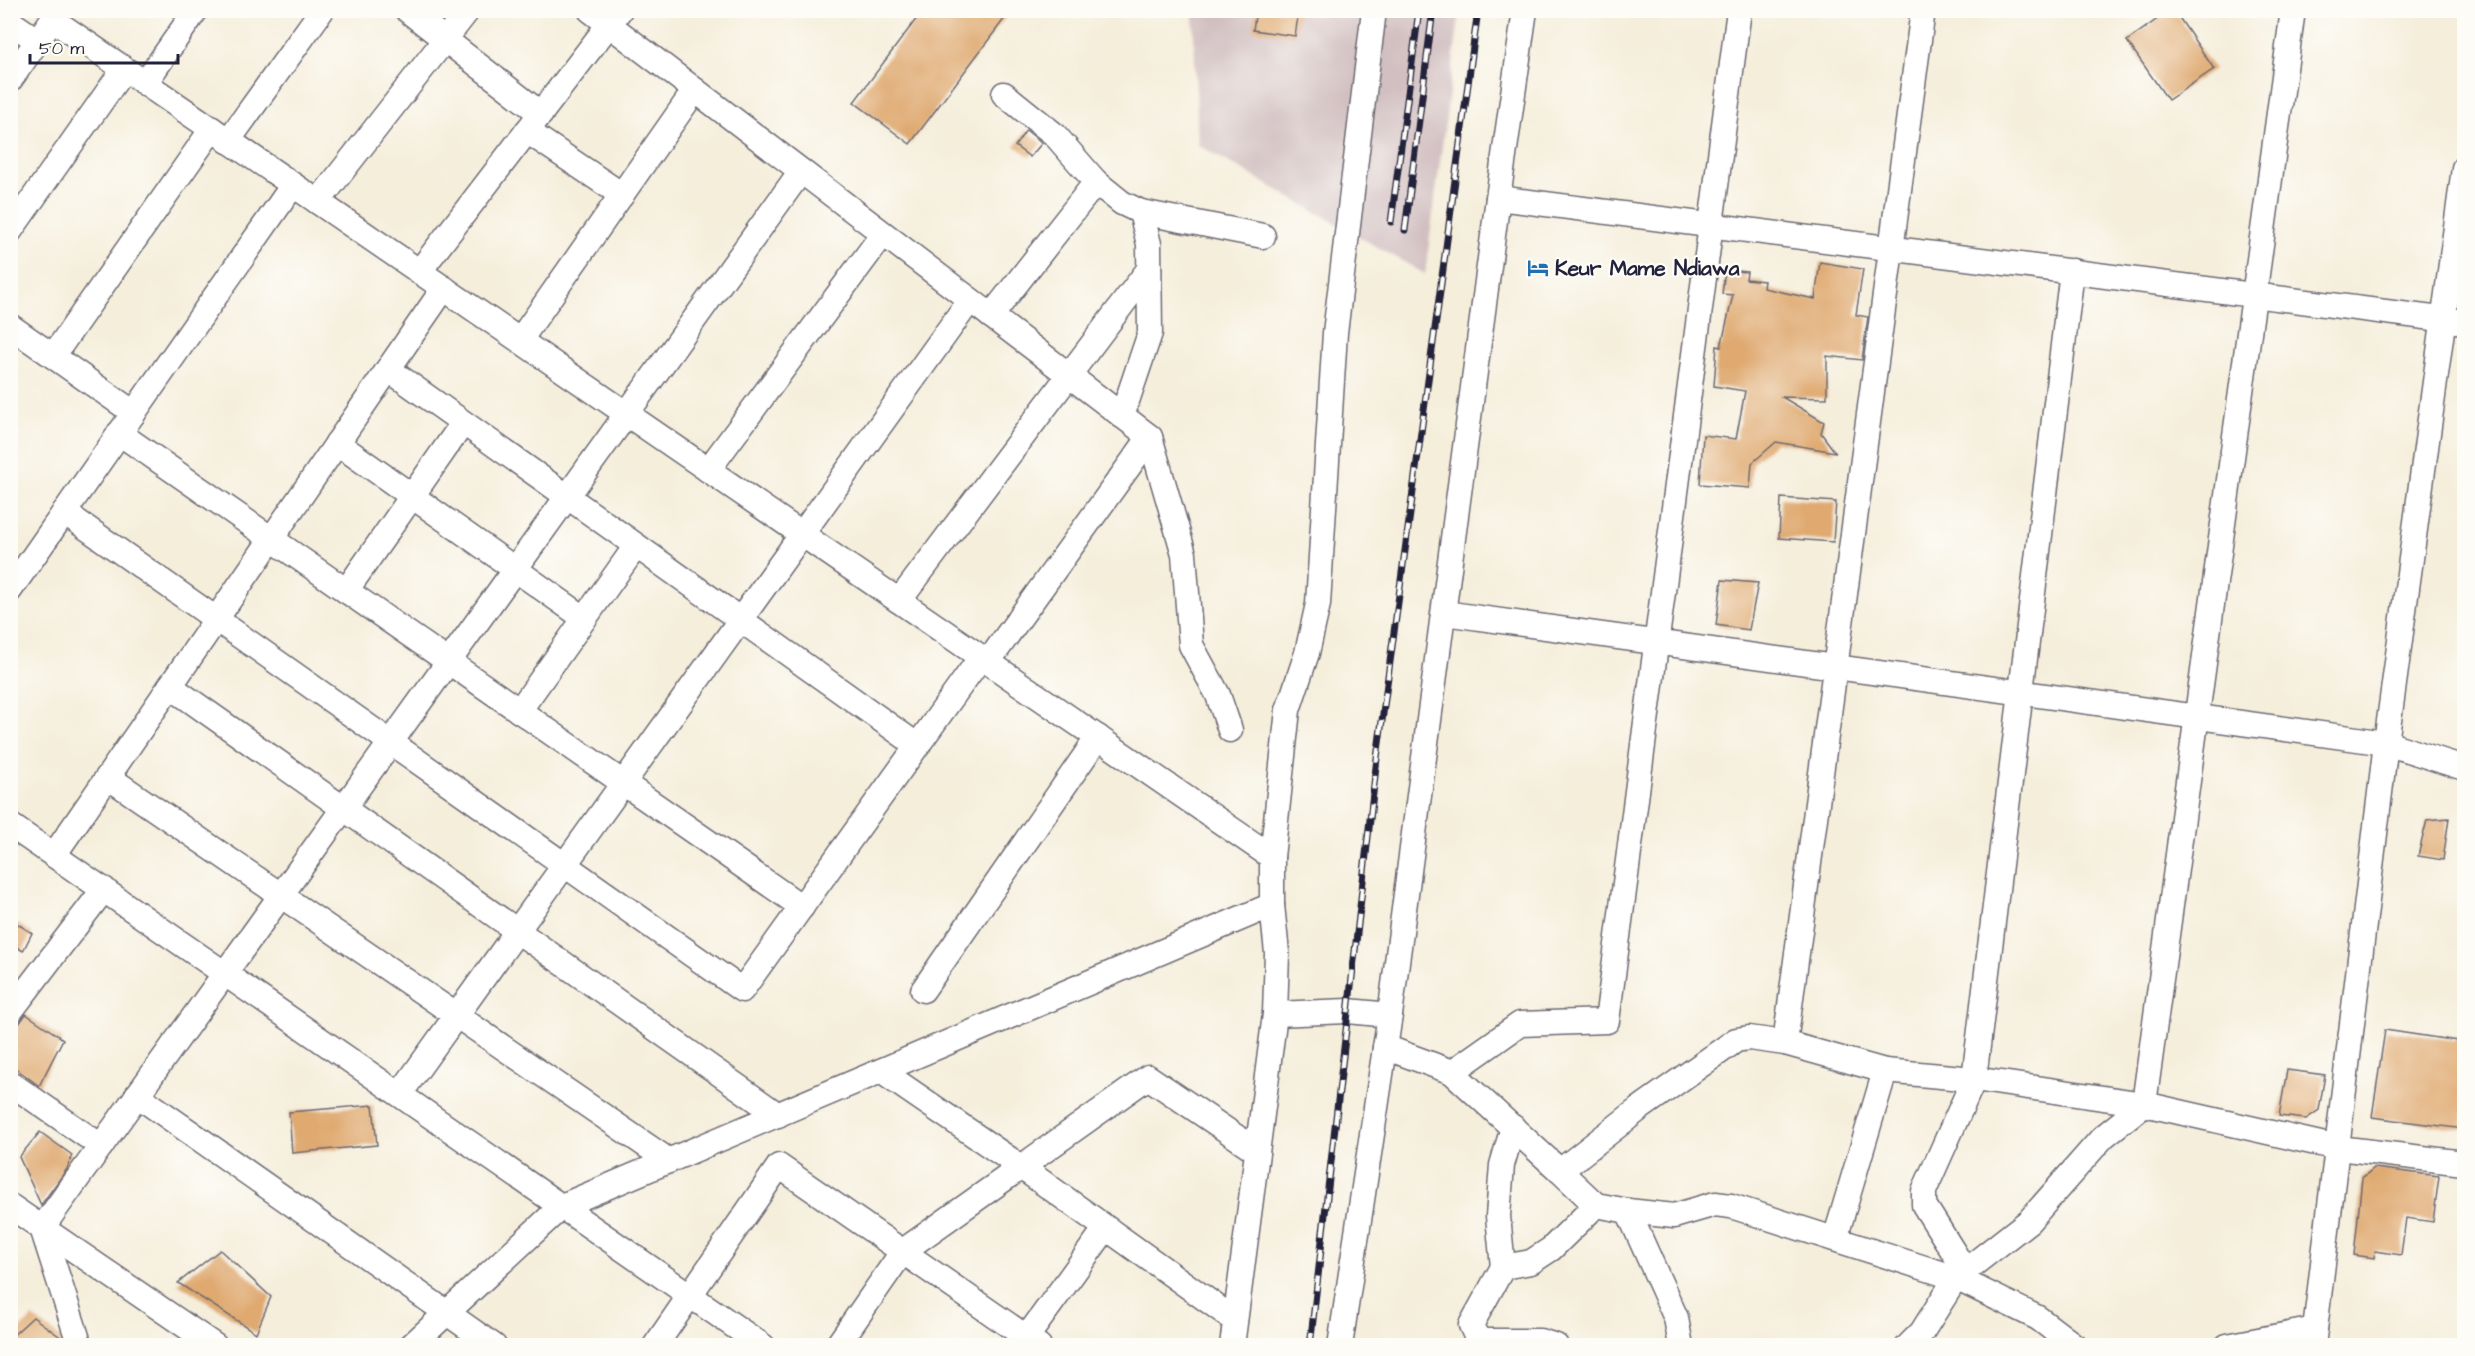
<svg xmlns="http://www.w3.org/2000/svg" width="2475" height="1356" font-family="'Architects Daughter',sans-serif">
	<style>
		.industrial { fill: #d2bfc1 }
		.building { fill: #dfa970 }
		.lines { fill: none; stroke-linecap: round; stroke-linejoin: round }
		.street-casing { stroke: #6c6973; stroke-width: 27 }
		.street { stroke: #fff; stroke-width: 24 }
		.rail-casing { stroke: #22223b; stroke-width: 7 }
		.rail { stroke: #fdfcf7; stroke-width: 4.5; stroke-dasharray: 14; stroke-linecap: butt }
		.labels { text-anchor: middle; stroke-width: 4.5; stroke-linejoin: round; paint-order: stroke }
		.poi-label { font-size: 21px; font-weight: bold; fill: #22223b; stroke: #fdfcf7; text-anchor: start }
	</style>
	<rect width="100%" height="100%" fill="#fdfcf7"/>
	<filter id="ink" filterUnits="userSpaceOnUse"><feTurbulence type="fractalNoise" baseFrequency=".0167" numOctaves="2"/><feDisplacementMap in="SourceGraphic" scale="12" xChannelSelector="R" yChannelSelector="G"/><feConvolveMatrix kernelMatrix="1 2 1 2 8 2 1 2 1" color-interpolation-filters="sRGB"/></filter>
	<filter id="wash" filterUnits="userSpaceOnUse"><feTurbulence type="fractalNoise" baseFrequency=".008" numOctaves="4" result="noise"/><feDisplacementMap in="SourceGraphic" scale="24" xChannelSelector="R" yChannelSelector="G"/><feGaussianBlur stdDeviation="1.35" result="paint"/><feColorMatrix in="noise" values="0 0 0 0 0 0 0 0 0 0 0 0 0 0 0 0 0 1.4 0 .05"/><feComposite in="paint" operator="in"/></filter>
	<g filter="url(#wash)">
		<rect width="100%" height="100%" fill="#f5eedb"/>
		<!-- industrial -->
		<polygon class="industrial" points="1193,11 1460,11 1425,274 1198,145"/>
		<g id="blocks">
			<!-- building -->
			<g class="building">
				<polygon points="923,10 1011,10 910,144 854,102"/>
				<polygon points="1256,10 1299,10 1295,36 1253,30"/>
				<polygon points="2170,10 2174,10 2214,69 2168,100 2127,41"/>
				<polygon points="1026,130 1042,143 1030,157 1015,146"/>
				<polygon points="1820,262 1863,269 1856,315 1868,317 1862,360 1827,356 1827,398 1782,397 1824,422 1821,433 1835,452 1776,442 1752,463 1750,488 1700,484 1703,435 1736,439 1745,391 1714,386 1717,346 1721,347 1733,295 1722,294 1725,270 1747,272 1746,279 1764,281 1763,288 1815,299"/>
				<polygon points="1781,498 1836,502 1833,542 1779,538"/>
				<polygon points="1722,580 1758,583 1749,630 1716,625"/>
				<polygon points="2449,818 2443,860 2418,856 2427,820"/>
				<polygon points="10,919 32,933 23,951 10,943"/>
				<polygon points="26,1014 63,1039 39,1086 10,1064 10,1037"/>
				<polygon points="2385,1030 2464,1042 2464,1129 2372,1117"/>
				<polygon points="2287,1070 2325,1075 2319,1110 2306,1119 2279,1116"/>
				<polygon points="373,1105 377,1145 292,1153 289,1112"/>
				<polygon points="40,1132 72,1155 67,1169 41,1205 19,1157"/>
				<polygon points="2374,1168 2439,1176 2433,1222 2406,1218 2401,1255 2375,1251 2374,1258 2354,1255 2362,1178"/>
				<polygon points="220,1250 271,1297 256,1333 178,1283"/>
				<polygon points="33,1317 63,1339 65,1346 19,1346 10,1338"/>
			</g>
		</g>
	</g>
	<g filter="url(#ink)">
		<use href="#blocks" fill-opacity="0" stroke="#6c6973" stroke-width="1.5"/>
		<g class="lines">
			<defs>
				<g id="street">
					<polyline points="407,10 541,114"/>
					<polyline points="590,10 1150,437 1184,554 1191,645 1218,695 1230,730"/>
					<polyline points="53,20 1272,857"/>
					<polyline points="10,22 38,41"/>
					<polyline points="10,80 59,10"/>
					<polyline points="145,83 196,10"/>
					<polyline points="1004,94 1055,135 1096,182 1122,203 1141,212 1263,236"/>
					<polyline points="527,131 622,195"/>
					<polyline points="228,141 322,10"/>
					<polyline points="1498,198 2464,322"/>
					<polyline points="318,202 468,10"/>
					<polyline points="10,231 124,69"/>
					<polyline points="419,272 620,10"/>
					<polyline points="991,316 1096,182"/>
					<polyline points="10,326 134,413"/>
					<polyline points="520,340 695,90"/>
					<polyline points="53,356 212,129"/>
					<polyline points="388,369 918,746"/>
					<polyline points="1122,416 1150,333 1149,244 1141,212"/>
					<polyline points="119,433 802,907"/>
					<polyline points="337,443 584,618"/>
					<polyline points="708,470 883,234"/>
					<polyline points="64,512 742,990 981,657"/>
					<polyline points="10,590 293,185"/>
					<polyline points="346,591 463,423"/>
					<polyline points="899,601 1149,269"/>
					<polyline points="1444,613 2386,743 2464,768"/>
					<polyline points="988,662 1150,437"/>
					<polyline points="170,686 778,1115"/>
					<polyline points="519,711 636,546"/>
					<polyline points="108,777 669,1161"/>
					<polyline points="10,825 763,1346"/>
					<polyline points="54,855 444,288"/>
					<polyline points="923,990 1098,737"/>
					<polyline points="10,1012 104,889"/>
					<polyline points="1275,1014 1348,1011 1390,1015"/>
					<polyline points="1785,1043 1923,10"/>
					<polyline points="1385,1047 1452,1072 1560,1171"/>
					<polyline points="881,1071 1021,1167 1235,1320"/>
					<polyline points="1452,1072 1520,1024 1607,1021 1739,10"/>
					<polyline points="10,1083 101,1146"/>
					<polyline points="400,1094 970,300"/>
					<polyline points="137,1095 494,1346"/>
					<polyline points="10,1206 215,1346"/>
					<polyline points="1628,1211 1676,1318 1681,1346"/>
					<polyline points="1835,1239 1885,1071"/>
					<polyline points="1503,1267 1498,1216 1502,1165 1513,1127"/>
					<polyline points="1966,1272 1924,1205 1924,1191 1974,1079 2072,271"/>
					<polyline points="1027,1337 1106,1228"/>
					<polyline points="80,1346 42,1228 801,171"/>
					<polyline points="411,1346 562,1206 1272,905"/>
					<polyline points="655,1346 779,1166 1039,1346"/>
					<polyline points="837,1346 903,1251 1148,1077 1257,1151"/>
					<polyline points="1232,1346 1275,1014 1277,953 1272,905 1272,857 1288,710 1307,653 1318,604 1335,333 1374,10"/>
					<polyline points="1340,1346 1390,1015 1498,198 1525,10"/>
					<polyline points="1556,1346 1540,1341 1483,1341 1476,1336 1471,1325 1503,1267 1531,1262 1551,1249 1596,1205"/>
					<polyline points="1908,1346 1922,1332 1956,1278 2029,1221 2103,1137 2144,1104 2293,10"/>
					<polyline points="2075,1346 2038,1318 1956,1278 1731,1206 1715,1204 1674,1216 1628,1211 1596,1205 1560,1171 1639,1109 1725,1048 1736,1040 1749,1038 1785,1043 1885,1071 1974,1079 2144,1104 2338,1148 2464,1163"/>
					<polyline points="2227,1346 2315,1329"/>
					<polyline points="2313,1346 2386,743 2464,168"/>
				</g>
			</defs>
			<!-- street casing -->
			<use href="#street" class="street-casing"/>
			<!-- street -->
			<use href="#street" class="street"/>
			<defs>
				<g id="rail">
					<polyline points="1391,222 1419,10"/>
					<polyline points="1405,230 1433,10"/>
					<polyline points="1310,1346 1377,758 1478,10"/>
				</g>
			</defs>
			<!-- rail casing -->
			<use href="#rail" class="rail-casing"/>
			<!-- rail -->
			<use href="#rail" class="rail"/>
		</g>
	</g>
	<!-- icons -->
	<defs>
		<symbol id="hotel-bare" viewBox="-9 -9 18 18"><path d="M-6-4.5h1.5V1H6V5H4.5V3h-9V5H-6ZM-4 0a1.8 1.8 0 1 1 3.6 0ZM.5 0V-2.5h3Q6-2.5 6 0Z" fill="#1f6fb2" stroke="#fdfcf7" stroke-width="2.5" paint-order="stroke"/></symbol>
	</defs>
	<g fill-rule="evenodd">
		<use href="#hotel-bare" x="1523" y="253" width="30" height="30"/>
	</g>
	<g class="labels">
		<!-- poi labels -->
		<g class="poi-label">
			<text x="1555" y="275">Keur Mame Ndiawa</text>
		</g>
	</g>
	<!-- margin -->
	<rect width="2475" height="1356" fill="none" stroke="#fdfcf7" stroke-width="36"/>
	<!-- scale -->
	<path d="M30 54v9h148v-9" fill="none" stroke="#22223b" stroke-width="3"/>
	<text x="39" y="54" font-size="18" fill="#22223b" stroke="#fdfcf7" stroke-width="4.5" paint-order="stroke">50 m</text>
</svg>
